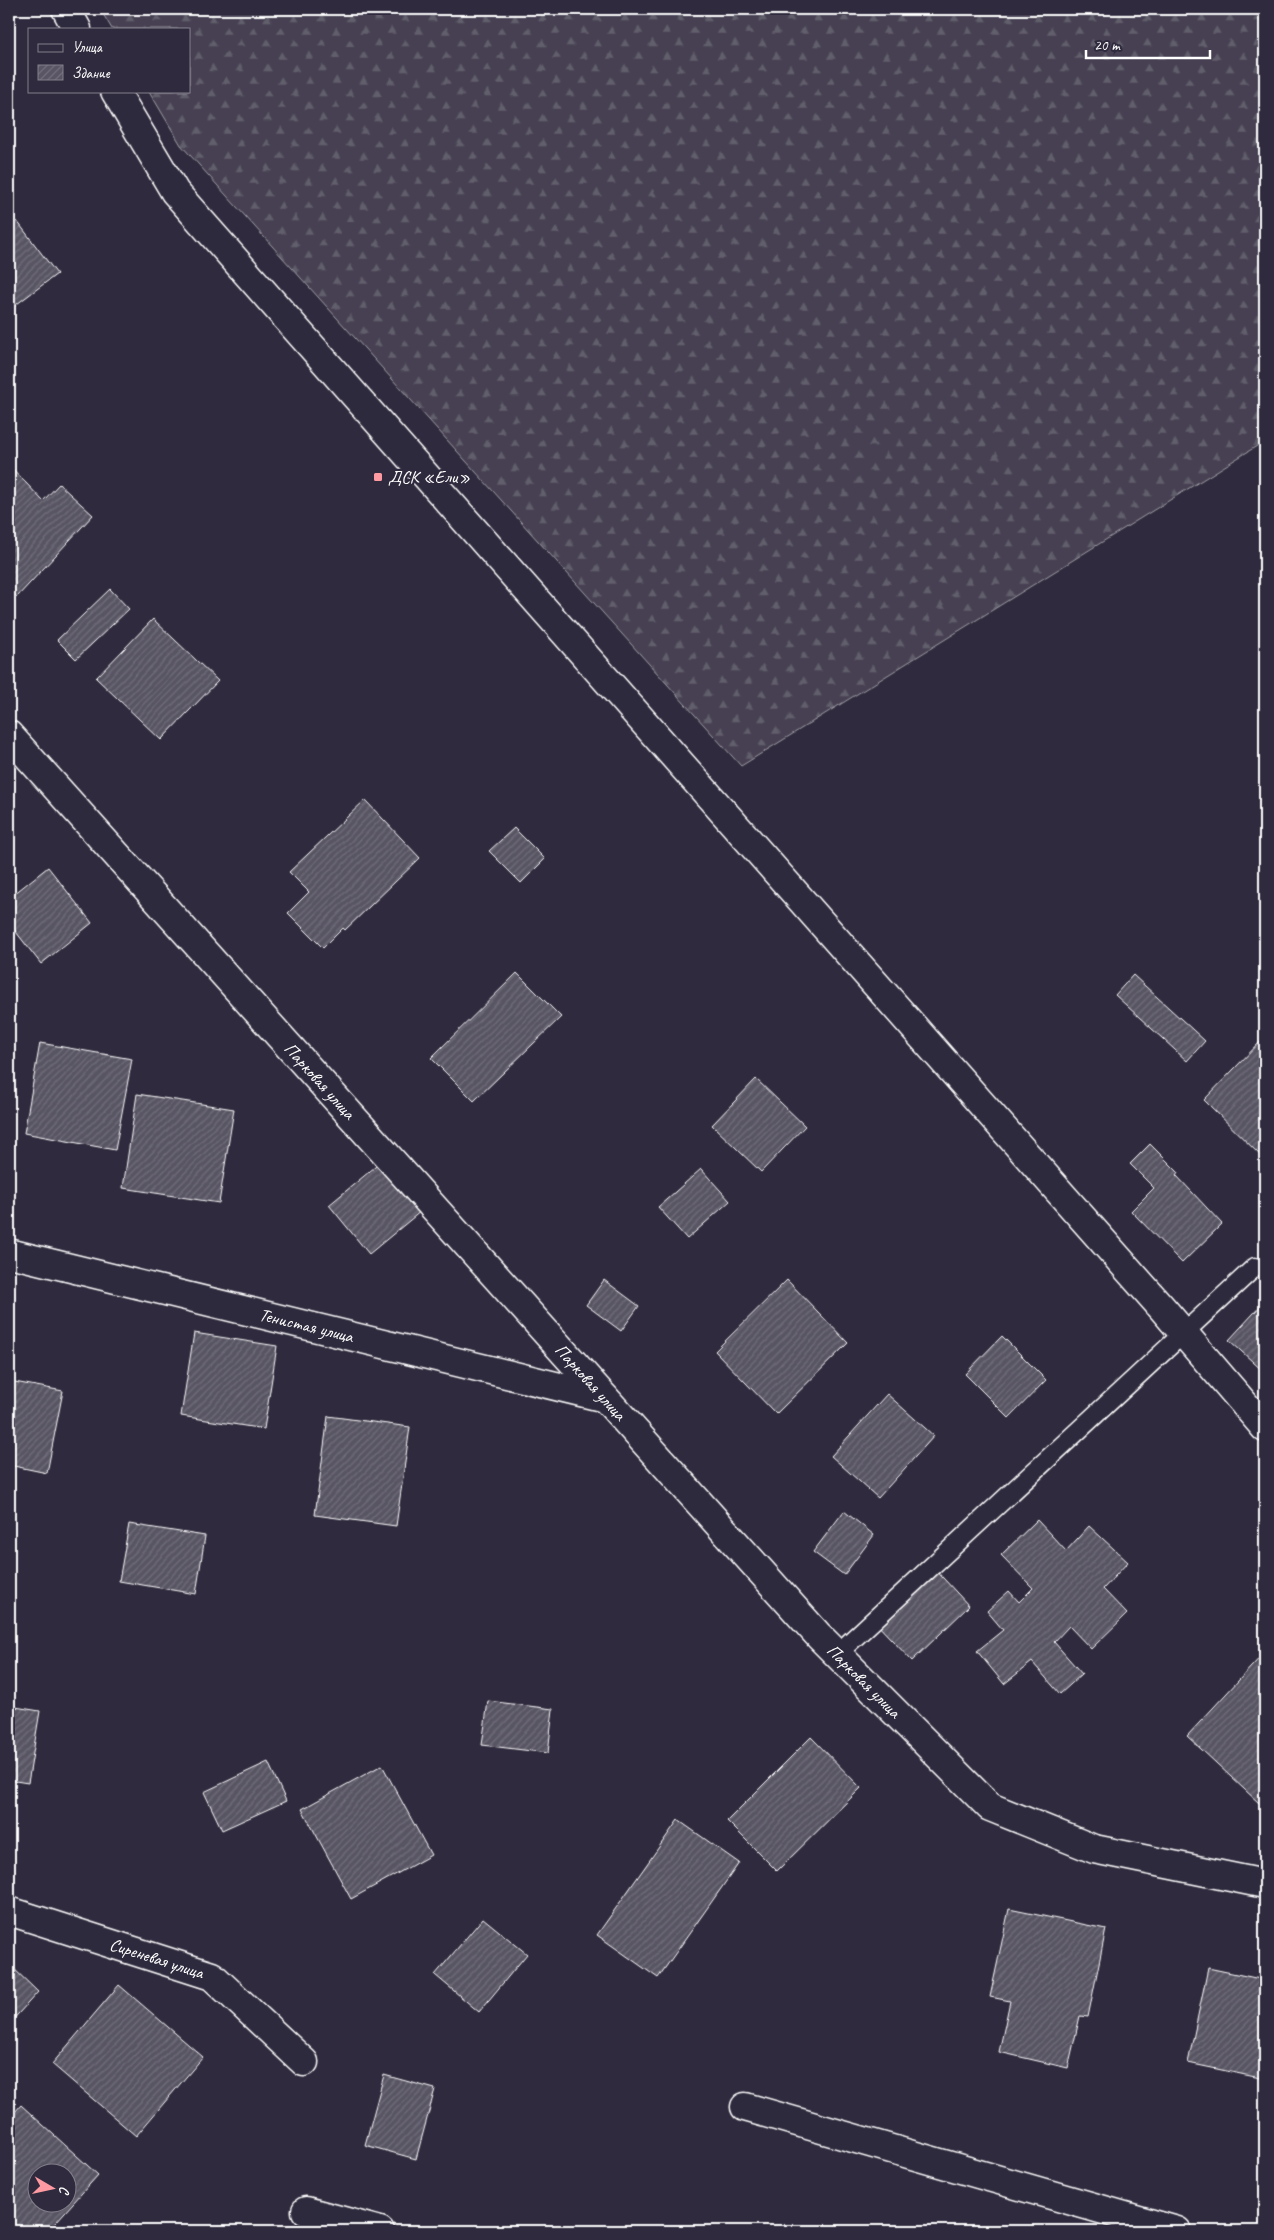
<svg xmlns="http://www.w3.org/2000/svg" width="1274" height="2240" font-family="Caveat,sans-serif">
	<style>
		.forest { fill: url(#forest-firs); stroke: #a2a0a8 }
		.building { fill: url(#building-hatch); stroke: #fff; fill-rule: evenodd }
		.lines { fill: none; stroke-linecap: round; stroke-linejoin: round }
		.lane-casing { stroke: #fff; stroke-width: 21 }
		.street-casing { stroke: #fff; stroke-width: 31 }
		.secondary-casing { stroke: #fff; stroke-width: 31 }
		.lane { stroke: #2f2a3d; stroke-width: 18 }
		.street { stroke: #2f2a3d; stroke-width: 28 }
		.secondary { stroke: #2f2a3d; stroke-width: 28 }
		.poi-dot { fill: #ff9aa2; stroke: #2f2a3d; stroke-width: 2 }
		.labels { text-anchor: middle; stroke-width: 4.5; stroke-linejoin: round; paint-order: stroke }
		.poi-label { font-size: 18px; fill: #fff; stroke: #2f2a3d; text-anchor: start }
		.street-label { font-size: 18px; fill: #fff; stroke: #2f2a3d }
	</style>
	<defs>
		<pattern id="forest-firs" width="22" height="20" patternUnits="userSpaceOnUse" patternTransform="scale(1.25)"><rect width="22" height="20" fill="#464152"/><path d="M5 1l3.5 6h-7zM16 11l3.5 6h-7z" fill="#625e6c"/></pattern>
		<pattern id="building-hatch" width="6" height="6" patternUnits="userSpaceOnUse" patternTransform="scale(1.25)"><rect width="6" height="6" fill="#595564"/><path d="M-1 1l2-2M0 6l6-6M5 7l2-2" fill="none" stroke="#726e7b"/></pattern>
	</defs>
	<rect width="100%" height="100%" fill="#2f2a3d"/>
	<filter id="ink" filterUnits="userSpaceOnUse"><feTurbulence type="fractalNoise" baseFrequency=".02" numOctaves="2"/><feDisplacementMap in="SourceGraphic" scale="10" xChannelSelector="R" yChannelSelector="G"/><feConvolveMatrix kernelMatrix="1 2 1 2 8 2 1 2 1" color-interpolation-filters="sRGB"/></filter>
	<g filter="url(#ink)">
		<!-- forest -->
		<polygon class="forest" points="100,9 1265,9 1265,441 741,766 181,145 149,91 189,91 189,29 112,29"/>
		<!-- building -->
		<g class="building">
			<polygon points="17,221 57,274 9,310 9,228"/>
			<polygon points="9,465 43,501 59,484 93,515 17,597 9,589"/>
			<polygon points="110,589 129,609 76,659 57,640"/>
			<polygon points="153,619 218,681 161,740 96,678"/>
			<polygon points="365,800 420,858 345,930 343,928 323,948 288,913 309,892 289,872"/>
			<polygon points="514,828 545,859 521,883 489,851"/>
			<polygon points="48,867 92,923 41,964 9,923 9,898"/>
			<polygon points="517,973 561,1017 474,1101 431,1058"/>
			<polygon points="1133,975 1205,1041 1187,1061 1115,995"/>
			<polygon points="1264,1038 1265,1039 1265,1160 1204,1100"/>
			<polygon points="40,1043 132,1059 115,1150 24,1133"/>
			<polygon points="756,1079 805,1126 761,1172 712,1125"/>
			<polygon points="137,1094 234,1109 219,1203 123,1188"/>
			<polygon points="1150,1144 1178,1172 1176,1175 1222,1224 1182,1263 1131,1211 1154,1188 1130,1164"/>
			<polygon points="381,1162 421,1211 369,1254 329,1205"/>
			<polygon points="701,1169 730,1201 687,1239 658,1207"/>
			<polygon points="604,1280 639,1306 621,1331 586,1305"/>
			<polygon points="787,1280 848,1343 776,1414 715,1351"/>
			<polygon points="1265,1301 1265,1373 1229,1340"/>
			<polygon points="194,1333 277,1346 264,1429 181,1416"/>
			<polygon points="1002,1336 1046,1380 1009,1418 965,1374"/>
			<polygon points="9,1381 63,1391 47,1473 9,1465"/>
			<polygon points="887,1394 934,1436 878,1498 831,1456"/>
			<polygon points="328,1416 410,1427 396,1526 315,1515"/>
			<polygon points="844,1511 874,1535 844,1575 813,1552"/>
			<polygon points="1037,1520 1066,1551 1089,1526 1128,1562 1103,1589 1127,1614 1091,1649 1069,1626 1054,1642 1082,1674 1060,1694 1032,1662 1004,1684 977,1651 1003,1630 987,1611 1009,1591 1019,1602 1033,1588 1001,1555"/>
			<polygon points="129,1524 205,1536 196,1594 119,1581"/>
			<polygon points="931,1565 969,1606 912,1661 873,1620"/>
			<polygon points="1265,1652 1265,1796 1259,1803 1187,1736"/>
			<polygon points="488,1701 553,1709 548,1753 482,1745"/>
			<polygon points="9,1706 40,1711 28,1783 9,1780"/>
			<polygon points="811,1737 861,1788 777,1871 727,1821"/>
			<polygon points="268,1762 286,1801 222,1830 204,1792"/>
			<polygon points="382,1765 431,1855 351,1899 302,1809"/>
			<polygon points="678,1820 739,1863 658,1978 597,1935"/>
			<polygon points="1009,1909 1106,1929 1088,2017 1080,2016 1068,2068 999,2052 1010,2001 990,1997"/>
			<polygon points="483,1918 527,1954 479,2012 435,1975"/>
			<polygon points="9,1964 38,1992 9,2024"/>
			<polygon points="1208,1968 1265,1980 1265,2079 1188,2063"/>
			<polygon points="119,1985 203,2057 136,2136 52,2064"/>
			<polygon points="384,2075 435,2089 416,2159 365,2145"/>
			<path d="M21,2105l77,70 -50,56h-37l-2,-2v-110zM38,2172h30v30h-30z"/>
		</g>
		<g class="lines">
			<defs>
				<polyline id="lane" points="837,1654 1255,1267"/>
				<g id="street">
					<path id="s1" d="M9,735l810,901 171,171 104,42 171,35"/>
					<path id="s2" d="M9,1253l596,145"/>
					<path id="s3" d="M9,1911l203,65 92,86"/>
					<polyline points="745,2107 1177,2231"/>
					<polyline points="306,2211 380,2231"/>
				</g>
				<g id="secondary">
					<polyline points="66,9 77,29"/>
					<polyline points="115,91 175,192 1163,1309 1265,1428"/>
				</g>
			</defs>
			<!-- lane casing -->
			<use href="#lane" class="lane-casing"/>
			<!-- street casing -->
			<use href="#street" class="street-casing"/>
			<!-- secondary casing -->
			<use href="#secondary" class="secondary-casing"/>
			<!-- lane -->
			<use href="#lane" class="lane"/>
			<!-- street -->
			<use href="#street" class="street"/>
			<!-- secondary -->
			<use href="#secondary" class="secondary"/>
		</g>
	</g>
	<!-- markers -->
	<rect class="poi-dot" x="373" y="472" width="10" height="10" rx="2.5"/>
	<g class="labels">
		<!-- poi labels -->
		<g class="poi-label">
			<text x="388" y="483">ДСК «Ели»</text>
		</g>
		<!-- street labels -->
		<g class="street-label">
			<text dy="6" stroke="none"><textPath href="#s1" startOffset="465">Парковая улица</textPath></text>
			<text dy="6" stroke="none"><textPath href="#s2" startOffset="306">Тенистая улица</textPath></text>
			<text dy="6" stroke="none"><textPath href="#s1" startOffset="870">Парковая улица</textPath></text>
			<text dy="6" stroke="none"><textPath href="#s1" startOffset="1275">Парковая улица</textPath></text>
			<text dy="6" stroke="none"><textPath href="#s3" startOffset="155">Сиреневая улица</textPath></text>
		</g>
	</g>
	<!-- margin -->
	<rect width="1274" height="2240" fill="none" stroke="#2f2a3d" stroke-width="30"/>
	<rect x="15" y="15" width="1244" height="2210" fill="none" stroke="#fff" stroke-width="2" filter="url(#ink)"/>
	<!-- legend -->
	<rect x="28" y="28" width="162" height="65" fill="#2f2a3d" stroke="#827f8b"/>
	<rect x="38" y="44" width="25" height="8" fill="#2f2a3d" stroke="#827f8b"/>
	<text x="72" y="52" font-size="15" fill="#ffffff">Улица</text>
	<rect x="38" y="65" width="25" height="15" fill="url(#building-hatch)" stroke="#827f8b"/>
	<text x="72" y="78" font-size="15" fill="#ffffff">Здание</text>
	<!-- north arrow -->
	<g transform="translate(52 2188) rotate(99)"><circle r="24" fill="#2f2a3d" stroke="#827f8b"/>
	<path d="M0-4L9 19L0 12L-9 19Z" fill="#ff9aa2"/>
	<text y="-8" font-size="14" font-weight="bold" text-anchor="middle" fill="#ffffff">С</text>
	</g>
	<!-- scale -->
	<path d="M1086 50v8h124v-8" fill="none" stroke="#ffffff" stroke-width="2.5"/>
	<text x="1094" y="50" font-size="15" fill="#ffffff" stroke="#2f2a3d" stroke-width="4" paint-order="stroke">20 m</text>
</svg>
